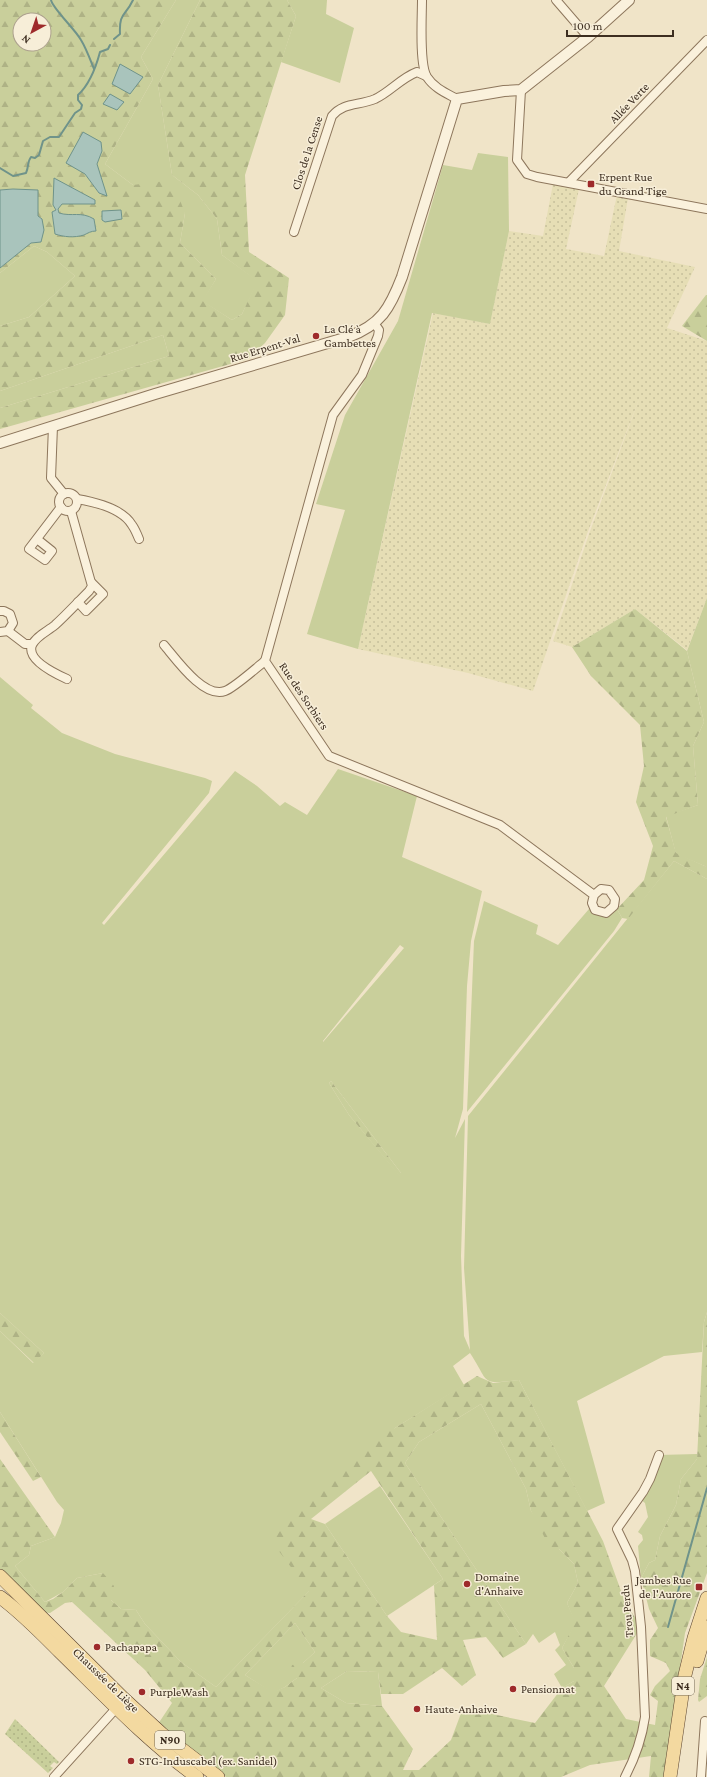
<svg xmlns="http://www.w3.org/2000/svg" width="707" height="1777" font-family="'Crimson Pro',serif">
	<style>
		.farmland { fill: url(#farmland-dots) }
		.grass { fill: #c9cf9b; fill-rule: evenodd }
		.forest { fill: url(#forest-firs); fill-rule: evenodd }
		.garden { fill: url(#garden-dots) }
		.water { fill: #a9c4bc; stroke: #6f938a }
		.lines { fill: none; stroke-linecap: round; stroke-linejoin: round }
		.stream { stroke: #6f938a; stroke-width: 2 }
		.minor-casing { stroke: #8d765c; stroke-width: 10 }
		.tertiary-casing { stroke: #8d765c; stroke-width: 12 }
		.primary-casing { stroke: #5b4430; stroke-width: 14 }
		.minor { stroke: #faf1dc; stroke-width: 8 }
		.tertiary { stroke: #faf1dc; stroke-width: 10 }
		.primary { stroke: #f3d9a0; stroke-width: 13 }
		.poi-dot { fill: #9e2a2b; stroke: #f7eed8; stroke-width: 1.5 }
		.labels { text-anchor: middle; stroke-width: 3; stroke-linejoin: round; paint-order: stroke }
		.shield { fill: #f7eed8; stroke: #756857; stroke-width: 1 }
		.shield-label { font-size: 11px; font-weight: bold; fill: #3d2e20 }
		.street-label { font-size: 12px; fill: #3d2e20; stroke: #f7eed8 }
		.poi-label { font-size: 12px; fill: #3d2e20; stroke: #f7eed8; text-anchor: start }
	</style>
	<defs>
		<pattern id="farmland-dots" width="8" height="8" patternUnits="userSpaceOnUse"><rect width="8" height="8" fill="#e6deb5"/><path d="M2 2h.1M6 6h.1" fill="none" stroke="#c6bf9b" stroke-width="1.8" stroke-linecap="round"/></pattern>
		<pattern id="forest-firs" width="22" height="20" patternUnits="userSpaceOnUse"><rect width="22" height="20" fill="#c9cf9b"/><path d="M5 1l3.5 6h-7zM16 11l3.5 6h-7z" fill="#aeb285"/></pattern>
		<pattern id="garden-dots" width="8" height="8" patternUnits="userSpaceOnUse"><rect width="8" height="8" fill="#c9cf9b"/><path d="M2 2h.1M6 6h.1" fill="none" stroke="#aeb285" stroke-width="1.8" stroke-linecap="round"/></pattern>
	</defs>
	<rect width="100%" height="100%" fill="#f0e4c8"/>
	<!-- farmland -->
	<polygon class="farmland" points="553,184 579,189 566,249 604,256 617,195 628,198 619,251 695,267 667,328 707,341 707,598 687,650 635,609 572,647 553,641 589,534 641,394 587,534 533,691 468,673 358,649 433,313 490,324 509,231 543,236"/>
	<!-- grass -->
	<g class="grass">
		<polygon points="176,0 200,0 158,85 172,175 198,195 217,219 222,255 258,281 242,314 232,320 202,301 216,279 180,243 185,213 133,185 105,164 153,79 141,57"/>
		<polygon points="287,0 327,0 326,14 354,28 340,83 281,62 296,16"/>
		<polygon points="478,153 508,157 509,231 490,324 432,313 358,649 307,634 345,510 316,504 345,415 398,321 443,165 472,170"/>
		<polygon points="34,246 47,252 75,276 29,317 0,326 0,273"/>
		<polygon points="163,335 169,356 0,408 0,391"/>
		<polygon points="707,598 707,867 676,854 666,816 698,805 693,746 704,722 687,651"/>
		<path d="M0,677l33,28 -2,3 31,25 53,21 90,24 7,3 -3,12 -107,130 2,2 131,-154 22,15 23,20 5,-4 22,13 31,-46 79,27 -15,61 80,34 -11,50 -4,45 -4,123 -8,29 10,-19 -4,137 3,80 6,14 -6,-82 4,-152 206,-255 33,18v433l-3,10 -2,30 -38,4 -87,45 28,102 -18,8 -68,-131c-40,5 -29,3 -49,-27l-17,13 11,19 -69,43 -118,111 40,44 -101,104 -35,-25 -36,-38 -9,-14 -15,-1 -10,-9 -8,-27 -26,5 -14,14 -18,10 -30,-36 14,-11 2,-9 24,-9 6,-14 3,-13 -7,-8 -57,-90v-81l33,32 11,-10 -44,-40zM400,945l4,3 -81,94v-1zM331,1081l70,92v4l-52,-62 -20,-32z"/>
		<path d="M484,901l54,24 -2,9 22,11 31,-36c10,8 19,11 28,0l5,9 -8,13 -147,181 7,-171z"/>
		<polygon points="481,1404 526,1489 531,1511 559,1549 574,1564 578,1583 567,1603 576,1623 562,1648 574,1668 574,1681 562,1688 554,1674 566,1665 555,1650 560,1645 555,1632 539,1643 533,1634 526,1644 405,1463 419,1442"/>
		<polygon points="697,1454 697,1459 681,1479 676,1505 660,1536 655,1560 649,1563 641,1578 638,1546 643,1540 642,1535 638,1532 648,1517 645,1503 639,1498 659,1455"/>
		<polygon points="380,1486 443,1579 387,1616 325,1524"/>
		<polygon points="295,1623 315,1652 303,1663 297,1678 285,1687 273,1693 245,1675"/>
		<polygon points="347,1671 378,1672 382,1706 346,1703 321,1688"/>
	</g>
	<!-- forest -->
	<g class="forest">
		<path d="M0,0h176l-35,57 12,22 -48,85 28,21 39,-5 13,33 -5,30 36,36 -13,22 29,19 10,-6 15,-33 -35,-26 -5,-36 -19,-24 -26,-20 -14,-90 42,-85h87l9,16 -51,159 4,77 40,26 -4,37 -20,28 -17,16 -248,70v-21l169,-52 -6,-21 -163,56v-65l29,-9 46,-41 -28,-24 -13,-6 -34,27v-5l31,-25 10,-1 -3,-26 -25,-27 -13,1zM20,20h24v24h-24zM102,151l-5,13 2,29 -14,-19zM54,179l41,21v4l-33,-1 -4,6 1,4c12,4 24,-1 35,6l2,12h-6l-6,4 -30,-8 -2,-15 4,-2z"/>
		<polygon points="706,295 707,295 707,341 682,326"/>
		<polygon points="635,609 687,651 704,722 693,746 698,805 666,817 676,853 707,867 707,879 674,861 628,919 622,918 617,909 644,880 653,846 636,802 644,766 640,725 591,676 572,647"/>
		<polygon points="331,1081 401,1173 401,1178 349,1115 329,1083"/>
		<path d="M707,1312v261l-22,60 -21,144h-15l2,-21 -61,9 -29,12h-335l-68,-53 14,-21 -27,-33 -73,-68 -7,1 -15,10 -10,-1 -40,-39v-117v3l55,78 -24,9 -2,9 -14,11 30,36 8,-3 10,-7 14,-14 26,-5 11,13 -3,14 10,9 15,1 9,14 36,38 35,25 93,-96 -37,-49 20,-29 72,-69 31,-16 82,-52 16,7 26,-3 84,161 22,61 16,25 -37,59 22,33 29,6 3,-24 -8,-6 5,-9 15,-15 -4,-8 -16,-7v-16l8,-12 -9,-19 -8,-31 8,-15 6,-3 5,-24 16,-31 5,-26 16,-20 7,-137zM481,1404l45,85 5,22 19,37 9,1 15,15 4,19 -11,20 8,20 -13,25 12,20v13l-12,7 -27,35 -72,-15 -12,32 -32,30h-16l10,-21 -31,-43 -36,-3 -25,-15 26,-17 31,1 3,22h22l39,-26 20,18 14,-11 -13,-35 23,-3 17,21 23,-14 -121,-181 14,-21zM371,1471l72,108 -9,6 3,55 -36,-8 -14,-16 -62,-92 -14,-5zM295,1623l20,29 -12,11 -11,2 -2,7 7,6 -12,9 -12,5 -28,-17z"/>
		<polygon points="0,1313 44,1353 34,1363 0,1331"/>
		<polygon points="0,1412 41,1477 33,1481 0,1432"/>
		<polygon points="707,1657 707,1696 699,1702 698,1700 700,1679"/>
	</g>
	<!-- garden -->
	<polygon class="garden" points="15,1719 59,1762 57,1764 54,1762 50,1766 53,1768 48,1773 5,1734"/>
	<!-- water -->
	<g class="water">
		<polygon points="120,64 143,77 130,94 112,84"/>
		<polygon points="110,94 124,102 117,110 103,104"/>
		<polygon points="83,132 101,142 102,151 97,164 107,196 99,193 85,174 66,163"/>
		<path d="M54,178l41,22v4h-33l-4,5 1,4c13,4 22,-2 35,6l2,12c-5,0 -8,2 -12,4 -10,3 -20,2 -29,-1l-3,-22 4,-2 -3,-5z"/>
		<polygon points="13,189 38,190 38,216 42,219 44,230 41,242 31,243 0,268 0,190"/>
		<polygon points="121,210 122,219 105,222 102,220 102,211"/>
	</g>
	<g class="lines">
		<!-- stream -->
		<g class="stream">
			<path d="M51,0c2,9 24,29 30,40 5,8 9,19 13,29"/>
			<path d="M114,39l6,-5c-1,-22 5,-17 13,-34"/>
			<path d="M0,168l13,8 13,-3c3,-6 1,-11 5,-16l4,1 4,-3 4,-14 7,-4h9l16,-24 6,-4 1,-4 -4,-5v-5c12,-11 18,-28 22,-43l8,-3 2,-4"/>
			<polyline points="668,1627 707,1488"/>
		</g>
		<defs>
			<g id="minor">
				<path d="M422,0c0,16 -3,65 5,77 7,11 19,16 30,22"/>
				<polyline points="556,0 588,37"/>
				<polyline points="521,90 517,160 527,174 537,177 707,209"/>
				<polyline points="569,182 707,40"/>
				<path d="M294,232l38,-116c12,-14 26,-10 43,-17 15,-7 26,-21 42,-27l9,4"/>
				<polyline points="374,323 379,330 378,336 362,375 333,415 265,661 329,756 500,825 594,895 592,903 595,910 606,913 614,906 615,899 609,890 601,889 594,895"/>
				<polyline points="53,426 51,478 64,494"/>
				<circle cx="68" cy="502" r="9"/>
				<path d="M77,499c18,3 45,9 55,26 3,4 5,9 7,14"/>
				<polyline points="37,539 52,551 45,560 29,549 61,507"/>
				<polyline points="78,602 86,611 103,594 92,583"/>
				<polyline points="0,611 4,611 10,614 13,623 8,631 0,632"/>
				<polyline points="8,631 25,644 32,644"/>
				<path d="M164,645c12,14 40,54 61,46 9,-3 31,-23 40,-30"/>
				<path d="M67,679c-11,-5 -41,-19 -35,-34 4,-9 16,-14 23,-20 12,-11 23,-23 34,-34l3,-5 -21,-75"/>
				<polyline points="54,1777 120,1704"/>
				<path d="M625,1777c10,-19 17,-39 20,-60l-4,-90 -6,-56 -3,-11 -15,-31 26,-37 7,-13 9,-24"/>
				<polyline points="701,1777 705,1721"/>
			</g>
			<path id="tertiary" d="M0,443l155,-49 193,-57c33,-12 42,-29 54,-60l55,-178 47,-8 17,-1 67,-53 41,-37"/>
			<g id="primary">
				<polyline points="0,1576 124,1699 162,1734 218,1777"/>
				<path d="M0,1597c22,16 41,36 60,55 44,43 87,89 137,125"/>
				<polyline points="697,1661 707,1627"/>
				<polyline points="670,1777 685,1675 694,1638 707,1598"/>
			</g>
		</defs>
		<!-- minor casing -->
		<use href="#minor" class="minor-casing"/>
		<!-- tertiary casing -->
		<use href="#tertiary" class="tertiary-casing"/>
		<!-- primary casing -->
		<use href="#primary" class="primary-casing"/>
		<!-- minor -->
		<use href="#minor" class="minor"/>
		<!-- tertiary -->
		<use href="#tertiary" class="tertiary"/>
		<!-- primary -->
		<use href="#primary" class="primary"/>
	</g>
	<!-- markers -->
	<g class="poi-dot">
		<rect x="587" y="180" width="8" height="8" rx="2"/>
		<circle cx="316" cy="336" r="4"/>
		<circle cx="467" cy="1584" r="4"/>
		<rect x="695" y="1583" width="8" height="8" rx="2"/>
		<circle cx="97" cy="1647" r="4"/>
		<circle cx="513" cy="1689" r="4"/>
		<circle cx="142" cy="1692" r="4"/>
		<circle cx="417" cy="1709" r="4"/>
		<circle cx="131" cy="1761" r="4"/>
	</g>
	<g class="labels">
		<!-- shield labels -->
		<g class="shield">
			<rect x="672" y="1677" width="22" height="18" rx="3"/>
			<rect x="155" y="1731" width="30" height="18" rx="3"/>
		</g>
		<g class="shield-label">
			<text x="683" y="1690">N4</text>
			<text x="170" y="1744">N90</text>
		</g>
		<!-- street labels -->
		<g class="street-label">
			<text transform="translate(629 103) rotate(-46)" y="4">Allée Verte</text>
			<text transform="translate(307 153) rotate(-72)" y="4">Clos de la Cense</text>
			<text transform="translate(265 348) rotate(-17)" y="4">Rue Erpent-Val</text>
			<text transform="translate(304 696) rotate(56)" y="4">Rue des Sorbiers</text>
			<text transform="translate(627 1611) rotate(-95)" y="4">Trou Perdu</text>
			<text transform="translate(106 1680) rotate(44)" y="4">Chaussée de Liège</text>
		</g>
		<!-- poi labels -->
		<g class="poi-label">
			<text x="599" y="181">Erpent Rue<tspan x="599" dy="14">du Grand Tige</tspan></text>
			<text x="324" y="333">La Clé à<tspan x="324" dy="14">Gambettes</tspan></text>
			<text x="475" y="1581">Domaine<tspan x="475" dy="14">d'Anhaive</tspan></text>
			<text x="691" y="1584" text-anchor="end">Jambes Rue<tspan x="691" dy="14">de l'Aurore</tspan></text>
			<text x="105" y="1651">Pachapapa</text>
			<text x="521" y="1693">Pensionnat</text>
			<text x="150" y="1696">PurpleWash</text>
			<text x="425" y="1713">Haute-Anhaive</text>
			<text x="139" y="1765">STG-Induscabel (ex. Sanidel)</text>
		</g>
	</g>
	<!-- north arrow -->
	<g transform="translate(32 32) rotate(220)"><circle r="19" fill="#f7eed8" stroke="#ada18e"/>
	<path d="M0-3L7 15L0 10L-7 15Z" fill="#9e2a2b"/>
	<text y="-6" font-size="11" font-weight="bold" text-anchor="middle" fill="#3d2e20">N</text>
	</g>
	<!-- scale -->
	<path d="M567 30v6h106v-6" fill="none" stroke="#3d2e20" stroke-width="2"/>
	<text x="573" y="30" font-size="12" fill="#3d2e20" stroke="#f7eed8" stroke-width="3" paint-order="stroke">100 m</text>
</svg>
